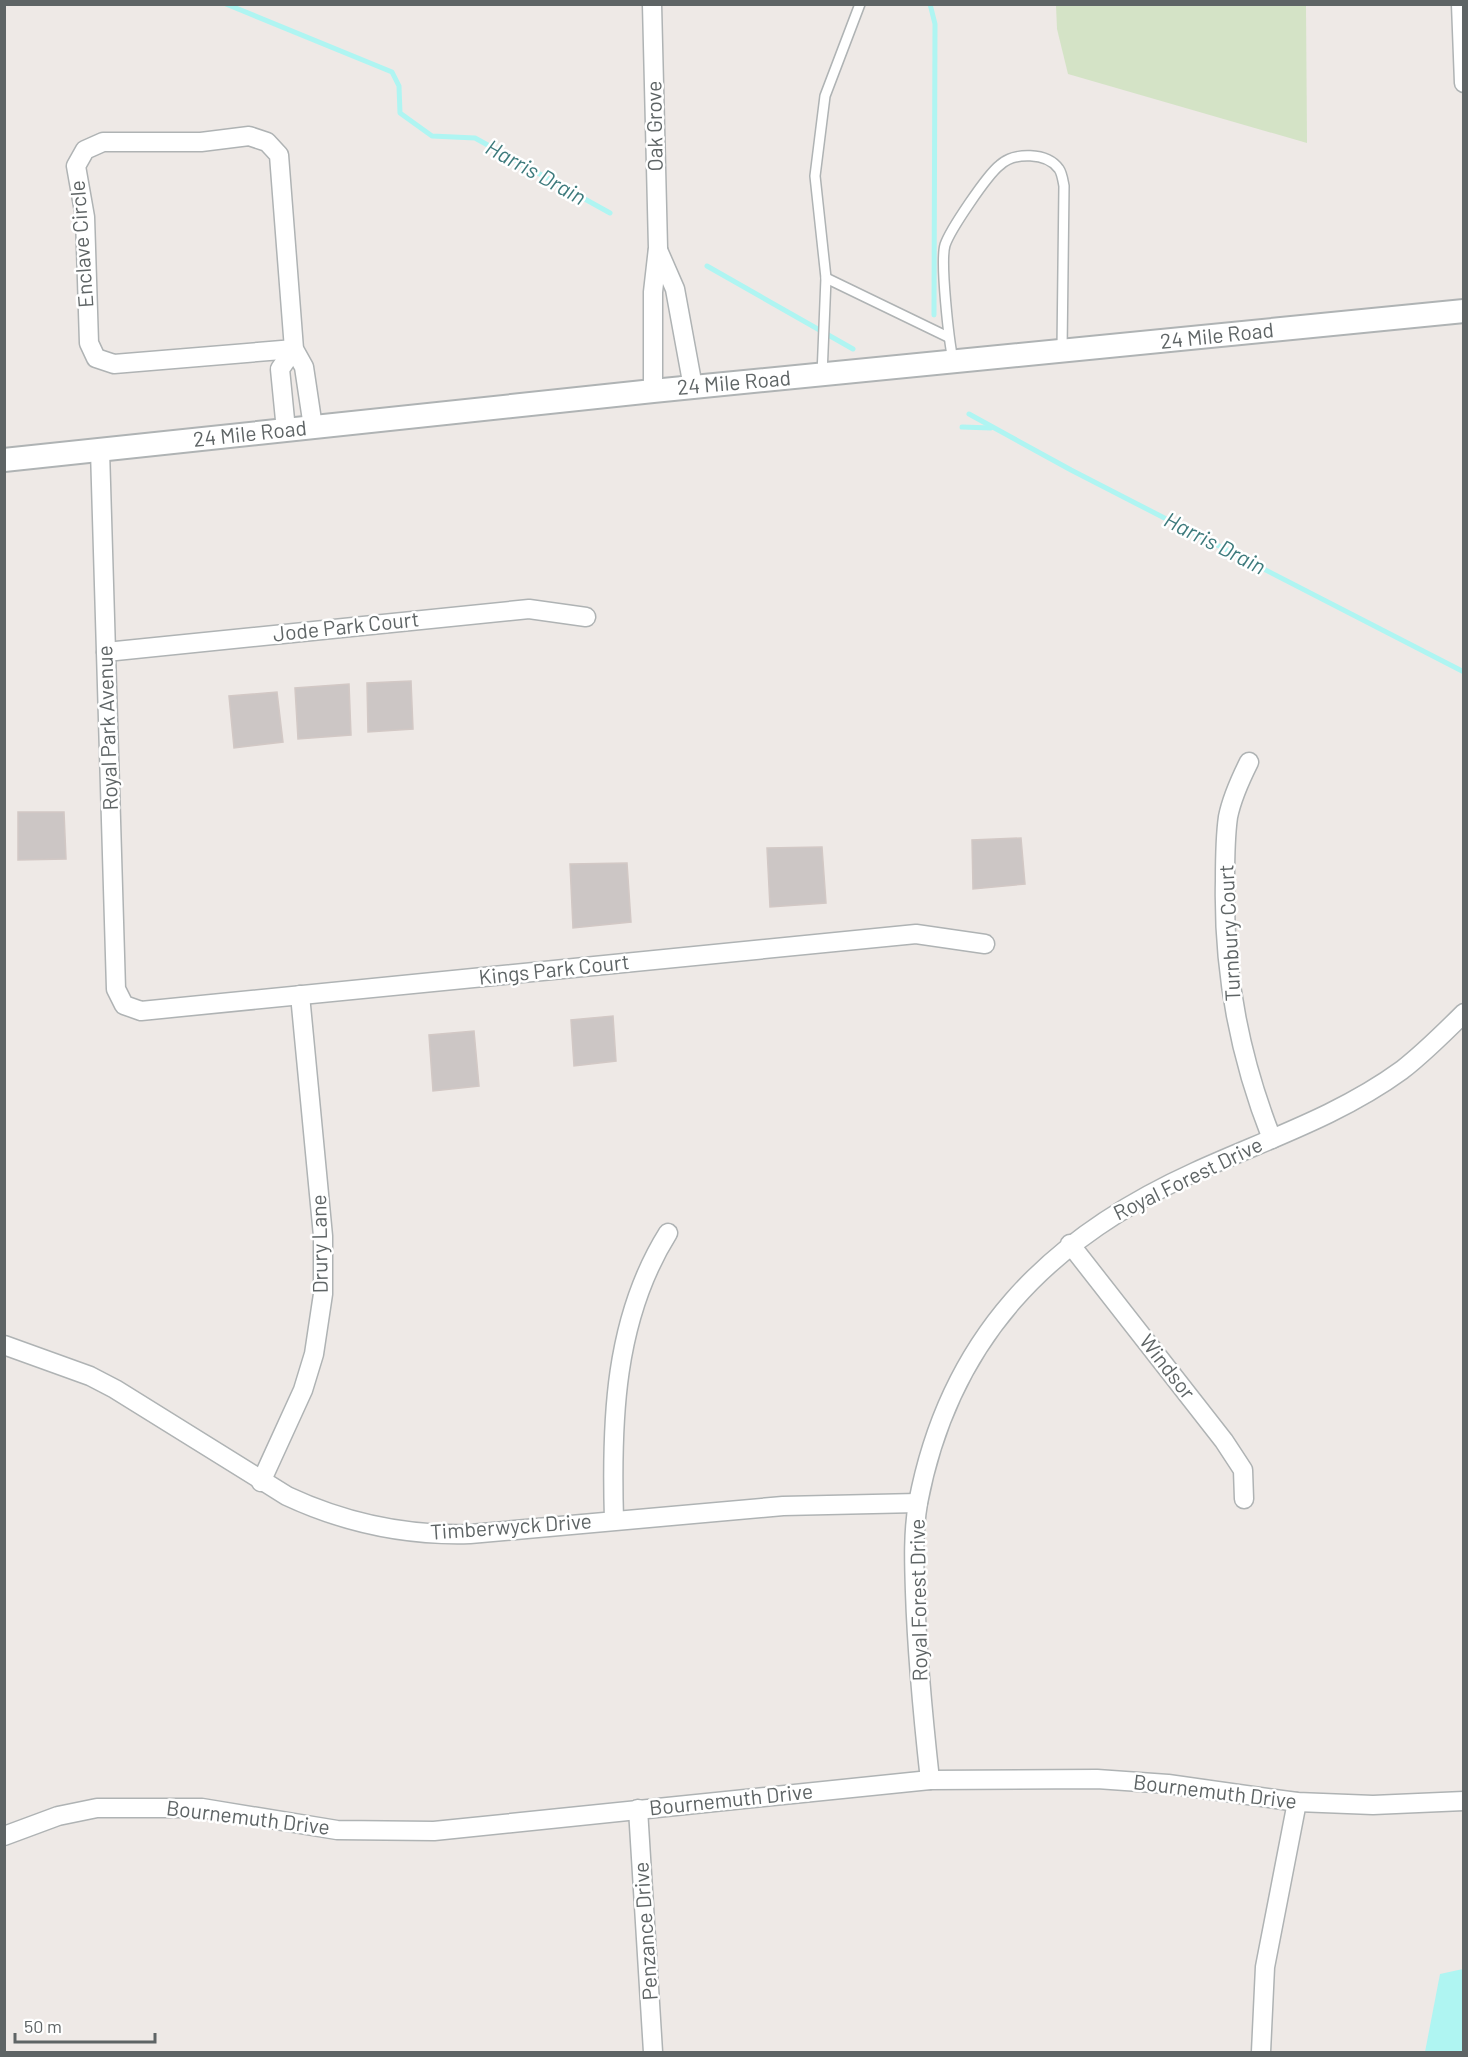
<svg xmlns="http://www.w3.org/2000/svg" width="1468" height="2057" font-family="Barlow,sans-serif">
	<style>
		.green { fill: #d4e3c6 }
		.water { fill: #aff5f2 }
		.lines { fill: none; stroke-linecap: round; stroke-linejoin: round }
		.stream { stroke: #aff5f2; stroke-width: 5 }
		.building { fill: #ccc6c5; stroke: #d2c8c5; stroke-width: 1.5 }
		.service-casing { stroke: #afb3b4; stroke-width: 12 }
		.minor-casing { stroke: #afb3b4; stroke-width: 21 }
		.tertiary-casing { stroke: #afb3b4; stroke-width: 26 }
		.service { stroke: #fff; stroke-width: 9 }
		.minor { stroke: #fff; stroke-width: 18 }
		.tertiary { stroke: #fff; stroke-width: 22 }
		.labels { text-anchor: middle; stroke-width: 5; stroke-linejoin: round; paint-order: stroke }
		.street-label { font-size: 21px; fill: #5e6465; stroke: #fff }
		.water-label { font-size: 22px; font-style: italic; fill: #3d7a7c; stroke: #fff }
	</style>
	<rect width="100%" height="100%" fill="#eee9e6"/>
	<!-- green -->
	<polygon class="green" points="1056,5 1306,5 1307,143 1068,74 1057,29"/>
	<!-- water -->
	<polygon class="water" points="1463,1969 1463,2052 1425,2052 1440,1974"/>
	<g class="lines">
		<!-- stream -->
		<g class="stream">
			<polyline points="226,4 392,72 399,86 400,113 432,136 475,138 610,213"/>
			<polyline points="930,4 935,24 934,315"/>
			<polyline points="707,266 853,349"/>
			<polyline points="969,414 1071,470 1464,672"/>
			<polyline points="962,427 991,428"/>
		</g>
	</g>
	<!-- building -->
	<g class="building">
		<polygon points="411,681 413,729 368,732 367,683"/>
		<polygon points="349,684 351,735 298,739 295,688"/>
		<polygon points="277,692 283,742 234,748 229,696"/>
		<polygon points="18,812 64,812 66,859 18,860"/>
		<polygon points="1021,838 1025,884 973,889 972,840"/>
		<polygon points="822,847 826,903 770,907 767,848"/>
		<polygon points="627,863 631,922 573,928 570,864"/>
		<polygon points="613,1016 616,1061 574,1066 571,1020"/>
		<polygon points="474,1031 479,1086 433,1091 429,1035"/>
	</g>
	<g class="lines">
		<defs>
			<g id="service">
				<polyline points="826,278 948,337"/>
				<path d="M953,360c-4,-19 -13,-98 -8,-115 5,-15 42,-70 55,-80 14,-13 47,-13 59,4 3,4 4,12 5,17l-2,164"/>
				<polyline points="822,375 826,278 815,176 825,96 860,4"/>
			</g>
			<g id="minor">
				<polyline points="652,4 658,248 653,292 653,391"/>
				<polyline points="1461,4 1464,83"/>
				<polyline points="658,250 675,289 693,387"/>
				<polyline points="294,349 114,364 96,358 89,343 85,217 76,166 85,150 103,142 201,142 249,136 267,142 279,155 294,349 304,367 313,427"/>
				<polyline points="286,430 280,369 294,349"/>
				<polyline points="100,450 116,989 124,1005 141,1011 916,934 985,944"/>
				<polyline points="106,652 529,609 586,617"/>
				<path d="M1249,762c-9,18 -17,35 -21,55 -3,21 -3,43 -3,64 -2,89 14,175 47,258"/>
				<polyline points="1070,1244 1224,1441 1243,1470 1244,1499"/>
				<path d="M4,1345l86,31 25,13 172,107c58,27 118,40 183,38l313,-28 135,-3"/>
				<polyline points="261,1482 303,1390 314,1354 323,1294 323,1236 300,995"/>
				<path d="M614,1520c-3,-99 0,-201 54,-287"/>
				<path d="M930,1780c-7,-63 -13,-125 -15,-188 -1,-30 -2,-60 3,-89 31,-164 129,-264 277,-331 70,-32 144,-56 207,-102 22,-17 42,-37 62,-57"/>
				<polyline points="638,1809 653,2052"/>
				<polyline points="4,1836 58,1816 97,1808 202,1808 337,1830 434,1831 930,1780 1097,1779 1168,1784 1297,1802 1373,1805 1464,1801"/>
				<polyline points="1261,2052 1265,1967 1297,1802"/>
			</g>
			<polyline id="tertiary" points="4,460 653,391 1464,311"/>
		</defs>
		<!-- service casing -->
		<use href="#service" class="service-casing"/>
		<!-- minor casing -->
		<use href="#minor" class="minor-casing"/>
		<!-- tertiary casing -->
		<use href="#tertiary" class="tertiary-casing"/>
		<!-- service -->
		<use href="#service" class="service"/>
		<!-- minor -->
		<use href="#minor" class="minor"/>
		<!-- tertiary -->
		<use href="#tertiary" class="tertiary"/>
	</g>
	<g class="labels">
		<!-- street labels -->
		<g class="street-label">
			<text transform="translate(655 126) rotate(-91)" y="7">Oak Grove</text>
			<text transform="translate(82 244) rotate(-94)" y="7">Enclave Circle</text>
			<text transform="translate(1217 336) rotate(-6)" y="7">24 Mile Road</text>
			<text transform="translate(734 383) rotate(-5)" y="7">24 Mile Road</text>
			<text transform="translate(250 434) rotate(-6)" y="7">24 Mile Road</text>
			<text transform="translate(346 627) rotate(-6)" y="7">Jode Park Court</text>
			<text transform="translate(108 728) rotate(-92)" y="7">Royal Park Avenue</text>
			<text transform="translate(1230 933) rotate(-93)" y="7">Turnbury Court</text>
			<text transform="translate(554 970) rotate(-6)" y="7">Kings Park Court</text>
			<text transform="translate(1188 1179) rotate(-26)" y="7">Royal Forest Drive</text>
			<text transform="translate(320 1244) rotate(-91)" y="7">Drury Lane</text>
			<text transform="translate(1167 1367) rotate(52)" y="7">Windsor</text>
			<text transform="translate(511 1527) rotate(-4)" y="7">Timberwyck Drive</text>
			<text transform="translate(919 1600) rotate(-91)" y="7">Royal Forest Drive</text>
			<text transform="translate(1215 1792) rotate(7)" y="7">Bournemuth Drive</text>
			<text transform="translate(731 1800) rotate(-6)" y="7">Bournemuth Drive</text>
			<text transform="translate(248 1818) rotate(7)" y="7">Bournemuth Drive</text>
			<text transform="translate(646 1931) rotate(-94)" y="7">Penzance Drive</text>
		</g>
		<!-- water labels -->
		<g class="water-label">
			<text transform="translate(536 172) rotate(29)" y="8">Harris Drain</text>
			<text transform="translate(1215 543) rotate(27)" y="8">Harris Drain</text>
		</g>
	</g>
	<!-- border -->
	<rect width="1468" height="2057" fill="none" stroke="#5e6465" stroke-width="12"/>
	<!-- scale -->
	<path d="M15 2033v9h140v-9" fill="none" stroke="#5e6465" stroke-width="3"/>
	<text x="24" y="2033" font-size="18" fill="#5e6465" stroke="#ffffff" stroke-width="4.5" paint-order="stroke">50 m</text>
</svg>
